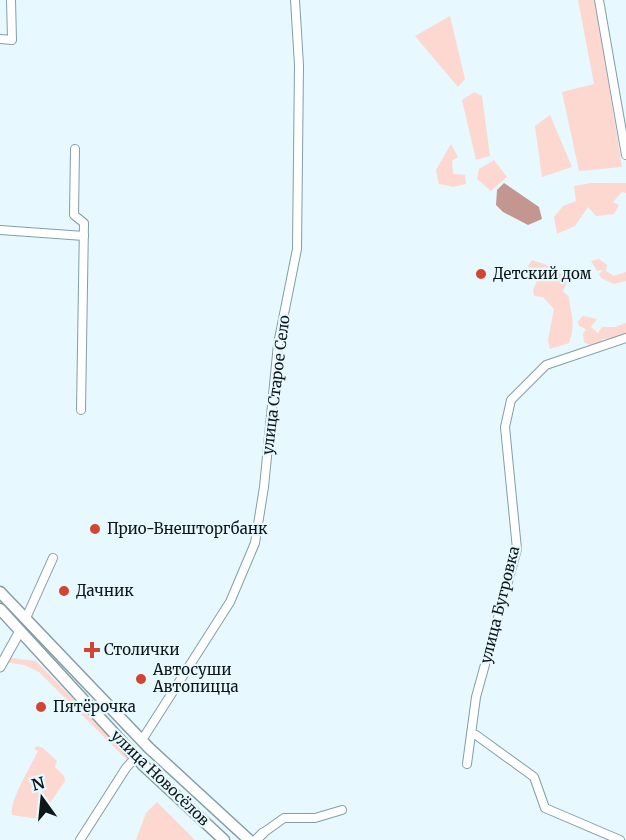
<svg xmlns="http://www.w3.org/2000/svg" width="626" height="840" font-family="Merriweather,serif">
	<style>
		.green { fill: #fdd8d1 }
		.water { fill: #c3978f }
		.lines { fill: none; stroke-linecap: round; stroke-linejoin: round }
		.minor-casing { stroke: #849ea6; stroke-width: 10 }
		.tertiary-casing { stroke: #849ea6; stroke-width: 11 }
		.secondary-casing { stroke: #849ea6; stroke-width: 13 }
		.minor { stroke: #fff; stroke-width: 8 }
		.tertiary { stroke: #fff; stroke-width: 9 }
		.secondary { stroke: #fff; stroke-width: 10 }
		.poi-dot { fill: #d24532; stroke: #e7f8fe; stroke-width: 2 }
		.labels { text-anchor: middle; stroke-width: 4.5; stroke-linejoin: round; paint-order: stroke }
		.poi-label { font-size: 15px; fill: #0d171a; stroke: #e7f8fe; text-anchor: start }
		.street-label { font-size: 15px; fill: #0d171a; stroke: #e7f8fe }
	</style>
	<rect width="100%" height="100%" fill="#e7f8fe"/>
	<!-- green -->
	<g class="green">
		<polygon points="578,0 595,0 622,167 579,171 562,92 594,84"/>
		<polygon points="450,16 465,79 458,87 415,36"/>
		<polygon points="474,92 482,96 490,156 476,160 462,100"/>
		<polygon points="550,115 572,167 542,177 535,126"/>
		<polygon points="451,144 458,157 452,161 453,174 465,175 466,184 453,187 439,184 436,170"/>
		<polygon points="494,160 507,177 491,191 477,179 479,169"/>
		<polygon points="591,183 626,183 626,193 622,192 613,202 619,205 614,214 596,216 588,207 575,226 557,234 554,217 563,206 576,201 574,186"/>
		<polygon points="599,259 607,265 606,271 614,276 626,272 626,281 614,284 601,278 599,274 603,270 597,271 591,261"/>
		<path d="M532,260l24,8 11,14 -4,9 6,6c2,20 7,27 0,46l-19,6 -2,-9 6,-31 -11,-12 -9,-1 -1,-6 4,-9 -8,-8 -1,-7z"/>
		<polygon points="583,316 597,319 591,327 598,333 602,327 615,327 626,323 626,333 622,337 602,339 599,344 592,346 584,342 583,334 586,329 579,326 578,321"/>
		<polygon points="11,658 36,661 131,758 128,761 39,672 24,665 4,662"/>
		<path d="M37,746l6,2 14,13 -2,6 9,9 1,5 -26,38 -27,-4c-3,-14 19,-49 26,-64l-4,-2z"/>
		<polygon points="157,802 195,840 136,840 146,813"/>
	</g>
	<!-- water -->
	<polygon class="water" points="504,183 539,207 542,219 528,225 503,212 496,205 497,190"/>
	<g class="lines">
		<defs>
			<g id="minor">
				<polyline points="599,0 626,155"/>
				<polyline points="0,39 12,40 11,0"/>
				<polyline points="75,149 74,215 84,223 81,410"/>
				<polyline points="0,230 84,236"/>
				<polyline points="26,618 53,558"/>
				<polyline points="476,735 534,777 545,808 620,840"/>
				<polyline points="142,740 230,602 255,543 264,487 278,344 297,249 299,65 295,0"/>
				<polyline points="467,764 476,697 517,549 505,427 511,400 546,365 626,338"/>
				<polyline points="263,833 284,818 315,818 342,810"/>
				<polyline points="80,840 126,768 136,757"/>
			</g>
			<g id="tertiary">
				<polyline points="0,667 20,631"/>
				<polyline points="256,840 263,833"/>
			</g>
			<g id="secondary">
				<polyline points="0,592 149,748 249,840"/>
				<polyline points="0,609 144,766 224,840"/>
			</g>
		</defs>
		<!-- minor casing -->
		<use href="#minor" class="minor-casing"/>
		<!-- tertiary casing -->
		<use href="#tertiary" class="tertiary-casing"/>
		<!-- secondary casing -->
		<use href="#secondary" class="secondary-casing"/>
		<!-- minor -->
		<use href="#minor" class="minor"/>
		<!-- tertiary -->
		<use href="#tertiary" class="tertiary"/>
		<!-- secondary -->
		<use href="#secondary" class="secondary"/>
	</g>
	<!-- markers -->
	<g class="poi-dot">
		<circle cx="481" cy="274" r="6"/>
		<circle cx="95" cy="529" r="6"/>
		<circle cx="64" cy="591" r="6"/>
		<path d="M89 641h6v6h6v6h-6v6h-6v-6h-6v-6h6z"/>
		<circle cx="141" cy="679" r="6"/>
		<circle cx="41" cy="707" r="6"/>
	</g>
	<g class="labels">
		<!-- poi labels -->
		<g class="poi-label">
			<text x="493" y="279">Детский дом</text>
			<text x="107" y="534">Прио-Внешторгбанк</text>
			<text x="76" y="596">Дачник</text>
			<text x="104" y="655">Столички</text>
			<text x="153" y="675">Автосуши<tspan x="153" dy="17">Автопицца</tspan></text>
			<text x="53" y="712">Пятёрочка</text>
		</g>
		<!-- street labels -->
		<g class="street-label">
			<text transform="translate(276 385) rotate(-83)" y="5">улица Старое Село</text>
			<text transform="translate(500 605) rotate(-76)" y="5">улица Бугровка</text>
			<text transform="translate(160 778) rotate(44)" y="5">улица Новосёлов</text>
		</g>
	</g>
	<!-- north arrow -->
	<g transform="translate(42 798) rotate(345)" stroke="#e7f8fe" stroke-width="4.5" paint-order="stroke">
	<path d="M0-4.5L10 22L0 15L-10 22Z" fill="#0d171a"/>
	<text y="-9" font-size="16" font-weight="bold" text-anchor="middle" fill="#0d171a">N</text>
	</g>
</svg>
